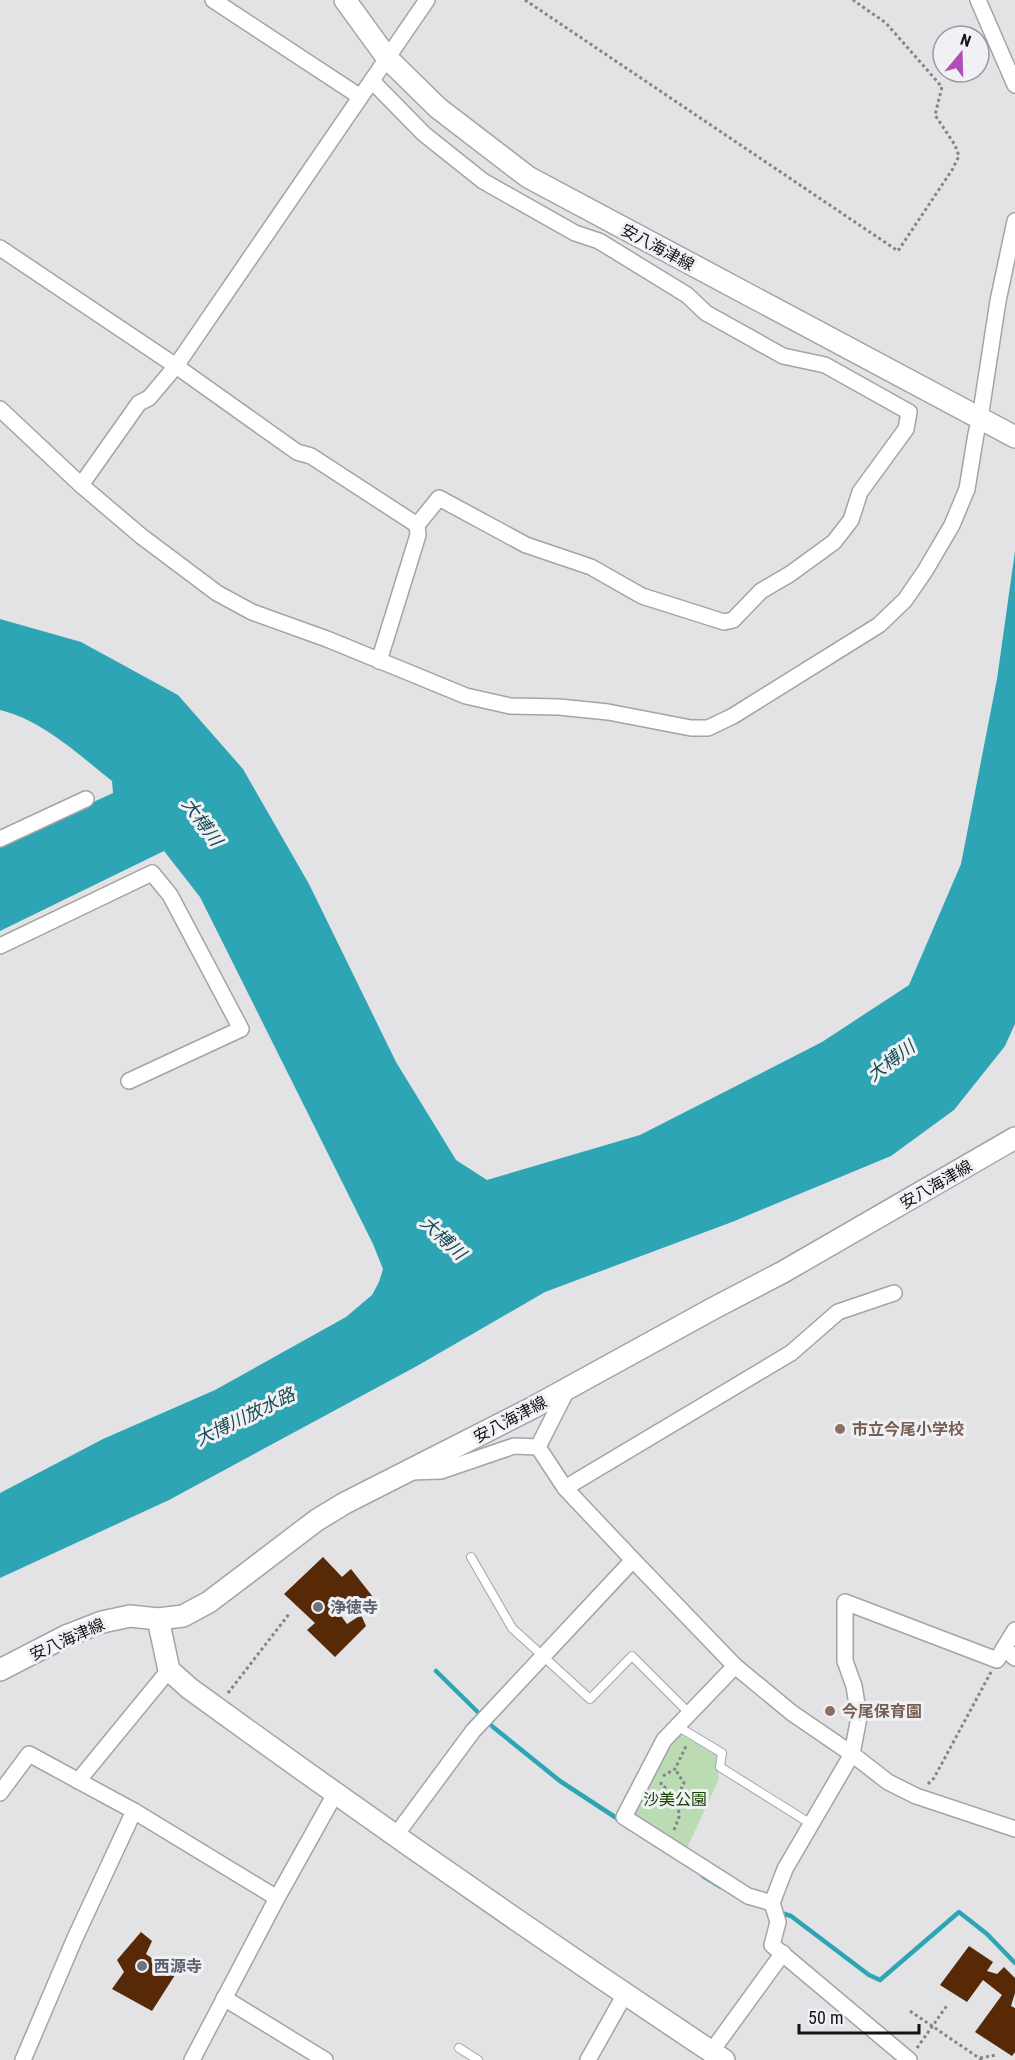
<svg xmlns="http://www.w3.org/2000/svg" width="1015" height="2060" font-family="'Roboto Condensed','Noto Sans JP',sans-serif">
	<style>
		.green { fill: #bbdbb3 }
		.water { fill: #2ea5b4 }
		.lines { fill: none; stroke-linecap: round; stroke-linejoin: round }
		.stream { stroke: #2ea5b4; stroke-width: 4.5 }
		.building { fill: #582906 }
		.lane-casing { stroke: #a3a4a7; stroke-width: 10 }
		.street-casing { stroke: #a3a4a7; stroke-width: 18 }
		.secondary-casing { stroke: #a3a4a7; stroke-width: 24 }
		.path { stroke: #858587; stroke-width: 3; stroke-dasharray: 3 3; stroke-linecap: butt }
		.lane { stroke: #fff; stroke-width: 8 }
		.street { stroke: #fff; stroke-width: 15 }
		.secondary { stroke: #fff; stroke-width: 21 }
		.education-dot { fill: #8d6e63; stroke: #f0f1f4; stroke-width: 2 }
		.worship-dot { fill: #6b7280; stroke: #f0f1f4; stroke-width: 2 }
		.labels { text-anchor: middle; stroke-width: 6; stroke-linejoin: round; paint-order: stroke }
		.street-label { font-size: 16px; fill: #141415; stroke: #f0f1f4 }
		.education-label { font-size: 16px; font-weight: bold; fill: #785e54; stroke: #f0f1f4; text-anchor: start }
		.worship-label { font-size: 16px; font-weight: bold; fill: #5b616d; stroke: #f0f1f4; text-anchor: start }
		.park-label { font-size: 16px; fill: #124301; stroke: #f0f1f4 }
		.water-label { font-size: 18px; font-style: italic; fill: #1a4b52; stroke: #f0f1f4 }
	</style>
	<rect width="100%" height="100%" fill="#e3e3e6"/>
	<!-- green -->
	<polygon class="green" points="678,1733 716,1755 719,1779 687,1848 632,1813 668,1743"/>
	<!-- water -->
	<path class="water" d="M1015,551v473l-10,22 -51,64 -63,46 -159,66 -187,70 -128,74 -248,134 -169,78v-85l103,-54 112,-49 131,-73 26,-22 7,-13 4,-13 -10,-25 -173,-347 -36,-46 -164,80v-86l113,-52 -1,-12c-34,-27 -70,-61 -112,-71v-91l81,23 97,53 65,74 66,115 87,178 60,98 31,20 153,-45 182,-93 87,-57 52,-121 36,-185z"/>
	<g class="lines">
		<!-- stream -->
		<g class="stream">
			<polyline points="436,1671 493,1727 560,1781 621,1821"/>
			<polyline points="703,1876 721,1887"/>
			<polyline points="778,1912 791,1916 869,1975 880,1980 959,1912 987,1934 1015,1963"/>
		</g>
	</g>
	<!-- building -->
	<g class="building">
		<polygon points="323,1557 342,1577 351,1569 373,1597 361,1604 348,1598 336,1609 347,1624 361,1615 366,1626 335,1657 307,1630 315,1623 284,1594"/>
		<polygon points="141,1932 152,1941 146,1954 175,1975 152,2011 112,1989 124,1972 117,1960"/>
		<polygon points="969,1946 993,1962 987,1971 997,1974 1004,1967 1015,1978 1015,1993 1011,2006 1015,2008 1015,2052 1012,2056 975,2032 1002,1995 983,1980 967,2002 940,1985"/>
	</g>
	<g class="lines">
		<defs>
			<g id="lane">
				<polyline points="471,1557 512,1628 590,1699 632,1656 689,1713"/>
				<polyline points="677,1726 722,1753 720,1767 811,1824"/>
				<polyline points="459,2048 478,2060"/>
			</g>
			<g id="street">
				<polyline points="213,0 359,96"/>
				<polyline points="978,0 1015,85"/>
				<polyline points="0,248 176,366 297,452 311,456 417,525 439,498 526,545 591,567 642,596 724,622 733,620 761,591 790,574 834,542 851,520 860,492 906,429 909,412 825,365 783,356 706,313 687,295 599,241 575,233 483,181 424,134 372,81"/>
				<polyline points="0,409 81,485 141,536 217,593 252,612 327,639 466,696 510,706 559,707 608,712 691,728 708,728 733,716 879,625 905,600 925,571 952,525 967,489 976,434 980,418 998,301 1015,221"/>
				<polyline points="81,485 139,403 149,398 176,366 427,0"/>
				<polyline points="379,661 418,535 417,525"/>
				<polyline points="0,839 86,799"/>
				<polyline points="0,946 152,873 170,895 241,1029 129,1081"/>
				<polyline points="538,1447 568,1388"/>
				<polyline points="410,1472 441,1471 514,1446 538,1447 565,1488 633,1560 735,1666 792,1713 852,1754 888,1782 916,1796 1015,1829"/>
				<polyline points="565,1488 791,1353 838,1312 894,1293"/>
				<polyline points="1015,1630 1004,1648 1015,1658"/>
				<polyline points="735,1666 664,1740 624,1817 748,1896 772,1903 785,1869 852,1754 859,1717 854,1686 845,1661 845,1602 997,1660 1004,1648"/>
				<polyline points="78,1781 169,1670"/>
				<polyline points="0,1793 29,1754 134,1811 277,1898"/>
				<polyline points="396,1835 473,1731 633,1560"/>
				<polyline points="772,1903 778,1922 772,1945 909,2060"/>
				<polyline points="224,1998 325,2060"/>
				<polyline points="711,2052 783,1953"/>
				<polyline points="23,2060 75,1938 134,1811"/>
				<polyline points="192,2060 277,1898 335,1794"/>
				<polyline points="588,2060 625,1994"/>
			</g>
			<g id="secondary">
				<polyline points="345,0 388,59 438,108 528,177 1015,437"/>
				<path d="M158,1619l11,51 20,18c176,128 354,252 535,372"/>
				<polyline points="0,1670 66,1636 102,1622 130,1616 158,1619 183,1616 209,1602 317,1520 345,1503 532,1408 714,1308 783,1272 1015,1138"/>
			</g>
		</defs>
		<!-- lane casing -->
		<use href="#lane" class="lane-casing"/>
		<!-- street casing -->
		<use href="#street" class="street-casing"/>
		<!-- secondary casing -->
		<use href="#secondary" class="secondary-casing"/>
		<!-- path -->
		<g class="path">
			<polyline points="525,0 898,251 952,170 959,156 955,145 935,115 942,87 886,23 853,0"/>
			<polyline points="228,1693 289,1614"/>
			<polyline points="663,1776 675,1769 687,1744"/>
			<polyline points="661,1782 661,1785 678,1795"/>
			<polyline points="928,1784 934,1778 991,1672"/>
			<polyline points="674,1830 679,1817 678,1795 684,1783 675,1769"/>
			<polyline points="910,2011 982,2060"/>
			<polyline points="917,2048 948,2004"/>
			<polyline points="980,2058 996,2055"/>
		</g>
		<!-- lane -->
		<use href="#lane" class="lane"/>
		<!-- street -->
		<use href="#street" class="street"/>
		<!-- secondary -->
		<use href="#secondary" class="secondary"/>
	</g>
	<!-- markers -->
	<g class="education-dot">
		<circle cx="840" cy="1429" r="6"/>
		<circle cx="830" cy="1711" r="6"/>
	</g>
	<g class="worship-dot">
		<circle cx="318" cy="1607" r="6"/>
		<circle cx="142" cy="1966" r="6"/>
	</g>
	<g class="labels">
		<!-- street labels -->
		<g class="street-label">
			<text transform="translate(658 247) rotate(28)" y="6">安八海津線</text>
			<text transform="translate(936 1184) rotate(-30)" y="6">安八海津線</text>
			<text transform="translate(510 1419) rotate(-28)" y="6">安八海津線</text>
			<text transform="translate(67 1639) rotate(-24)" y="6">安八海津線</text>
		</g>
		<!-- education labels -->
		<g class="education-label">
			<text x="852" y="1435">市立今尾小学校</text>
			<text x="842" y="1717">今尾保育園</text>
		</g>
		<!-- worship labels -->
		<g class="worship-label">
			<text x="330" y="1613">浄徳寺</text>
			<text x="154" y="1972">西源寺</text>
		</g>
		<!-- park labels -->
		<g class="park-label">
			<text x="675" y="1805">沙美公園</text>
		</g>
		<!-- water labels -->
		<g class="water-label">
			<text transform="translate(202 822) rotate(54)" y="6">大榑川</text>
			<text transform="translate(891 1061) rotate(-37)" y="6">大榑川</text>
			<text transform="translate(443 1238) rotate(43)" y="6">大榑川</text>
			<text transform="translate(245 1417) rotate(-26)" y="6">大博川放水路</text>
		</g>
	</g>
	<!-- north arrow -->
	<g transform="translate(961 54) rotate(19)"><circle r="28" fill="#f0f1f4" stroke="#98999b" stroke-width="1.5"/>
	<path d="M0-4.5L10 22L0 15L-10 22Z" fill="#ae4eb6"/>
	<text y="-9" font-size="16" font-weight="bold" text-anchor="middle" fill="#141415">N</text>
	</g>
	<!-- scale -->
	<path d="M799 2024v9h120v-9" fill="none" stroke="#141415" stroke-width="3"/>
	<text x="808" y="2024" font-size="18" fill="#141415" stroke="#f0f1f4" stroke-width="4.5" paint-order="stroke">50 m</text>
</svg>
